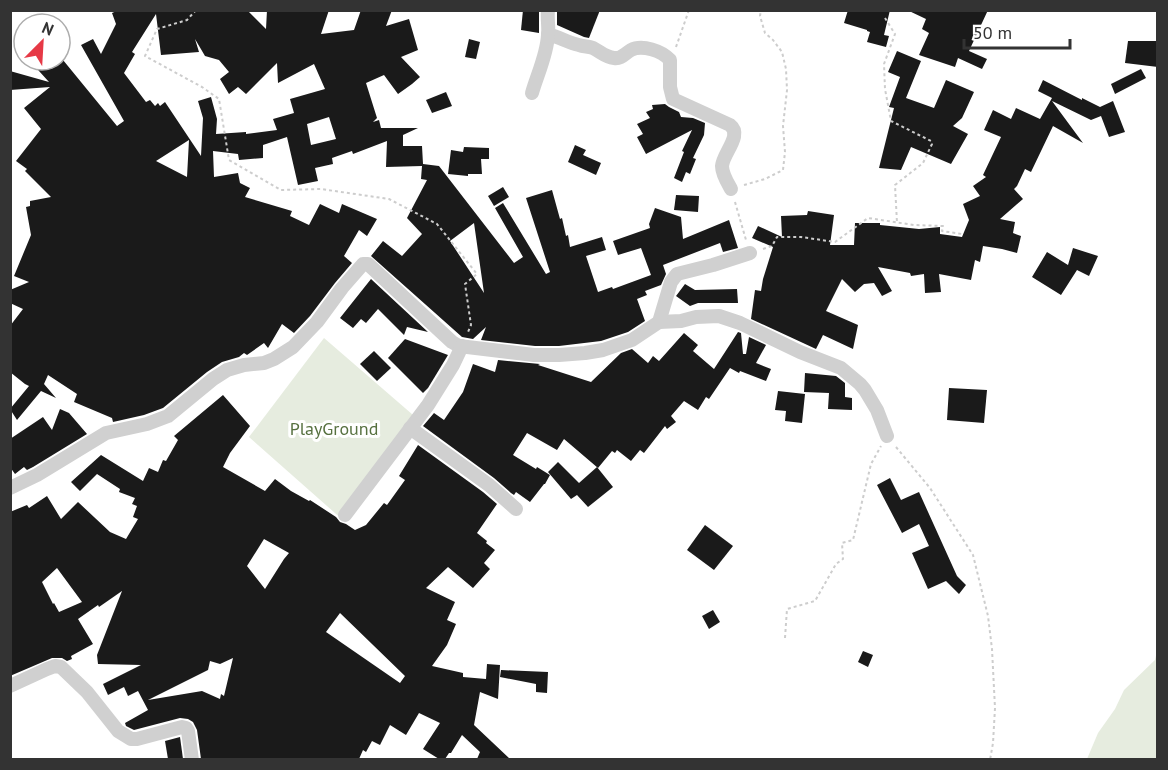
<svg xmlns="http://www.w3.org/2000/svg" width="1168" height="770" font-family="'PT Sans',sans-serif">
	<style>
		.green { fill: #e6ecdf }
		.building { fill: #1a1a1a; fill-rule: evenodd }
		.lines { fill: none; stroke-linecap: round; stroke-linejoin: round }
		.path { stroke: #cdcdcd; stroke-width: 2; stroke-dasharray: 3 3; stroke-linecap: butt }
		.minor { stroke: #d0d0d0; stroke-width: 14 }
		.labels { text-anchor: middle; stroke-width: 6; stroke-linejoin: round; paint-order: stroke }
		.park-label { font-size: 18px; fill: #56703f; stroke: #fff }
	</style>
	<rect width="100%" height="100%" fill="#fff"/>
	<!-- green -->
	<g class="green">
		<polygon points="324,338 420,421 344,521 249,437"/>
		<polygon points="1157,651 1157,759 1087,759 1098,733 1115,709 1124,690 1155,660"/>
	</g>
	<!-- building -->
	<g class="building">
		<path d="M119,10h128l19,19 1,-19h62l-8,24 33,-4 7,-20h31l-6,16 23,-7 9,31 -17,7 19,20 -8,7 -14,10 -14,-19 -18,8 11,35 -4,4 6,-2 2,8h37l-15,7v11h19l1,18 16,2 75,97 9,-6 -28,-49 8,-5 43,71 4,-2 -24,-74 26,-8 8,29 2,-1 4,18 2,-1 2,12 32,-10 4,13 -20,6 12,36 14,-5 1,2 38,-14 -10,-27 -23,7 -5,-14 37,-13 -1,-4 6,-16 26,9 2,22 46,-19 9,28 -15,4 -3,-9 -57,22 3,9 -5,11 -16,6 2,4 -10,4 8,22 -17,11 -27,9 -42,5h-24l-54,-6 5,-13 -13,12 -11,-2 -91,-81 12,-15 19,15 20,-22 -15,-16 20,-38 -6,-1 1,-13 -36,1 1,-26 -34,13 -1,-3 -20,7 1,6 -18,4 3,13 -20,4 -11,-48 -24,8v13l-24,2 -1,-6 -25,-3 1,26 24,-4 2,10 10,5 -5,9 47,14 -2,5 19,9 11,-21 19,9 3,-9 35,15 -10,17 -8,-6 -15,26 8,7 -17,20 -25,33 -16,17 -12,-9 -14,24 -4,-5 -17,12 -3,-2 -5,4 -17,5 -15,10 -44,36 -19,7 -31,7 -1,-4 -38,-16 3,-8 -29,-19 -4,9 12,14 -15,-7 -24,29 -7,-11 19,-23 -4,-2 -15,-12v-46l13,-17 -13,-6v-13l19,-8 -15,-6 17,-41 -5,-28 4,-1v-5l21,-4 -26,-26 2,-2 -11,-8 25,-32 -17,-21 26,-21 -40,3v-19l39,11 -20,-22h34l54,66 7,-5 -43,-76 12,-6 8,15 15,-30 -4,-11zM156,14l5,41 38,-3 -4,-13 10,17 14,4 10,12 -9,7 9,15 9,-7 8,7 31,-31 1,20 36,-19 11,25 -35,10 4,14 -21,6 4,11 -31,4v-2l-30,2 1,-15 -6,-22 -13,4 5,17 -2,38 -36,-54 -5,4 -2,-3 -3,3 -5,-6 -4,2 -22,-29 11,-19 -3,-2zM329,117l7,22 -25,6 -4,-21zM189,140l-2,37 -31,-16zM474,223l10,70 -34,-52z"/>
		<polygon points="523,10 539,10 539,33 521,30"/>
		<polygon points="557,10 600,10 589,38 584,37 557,25"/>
		<polygon points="848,10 890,10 884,35 889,36 886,47 867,42 870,32 867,31 867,30 844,23"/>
		<polygon points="907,10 988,10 969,51 987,59 982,69 958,58 955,67 919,55 929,33 922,29 926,19"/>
		<polygon points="469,39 480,42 476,59 465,57"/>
		<polygon points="1128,41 1158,41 1158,67 1125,63"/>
		<polygon points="897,51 921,61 906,98 934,108 946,80 974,92 962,118 953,126 968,134 951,164 911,147 901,170 879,168 894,108 889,107 900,77 888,72"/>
		<polygon points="1141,69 1146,78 1115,94 1111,84"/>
		<polygon points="1043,80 1082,100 1082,98 1100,107 1113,101 1125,132 1109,137 1101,116 1091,120 1052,101 1083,143 1053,126 1031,172 1025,169 1017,186 1014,189 1023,199 1000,219 1015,222 1013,233 1021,236 1017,253 1002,249 983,246 980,262 975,260 971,280 939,274 941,292 925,293 924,274 911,276 910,273 878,267 892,291 882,296 874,283 864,284 855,292 842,279 826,311 858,325 853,349 823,335 816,349 751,319 755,290 761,291 763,279 773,247 752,238 758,226 782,237 781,216 807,215 808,211 834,215 830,245 854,245 855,223 880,223 880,225 919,229 940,227 940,234 962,237 969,220 963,204 980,196 973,186 986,177 983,175 1001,137 984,130 993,110 1011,119 1016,108 1040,119 1052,98 1038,91"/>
		<polygon points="446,92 452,106 432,113 426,100"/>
		<polygon points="665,104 669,107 679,112 681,117 693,118 705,123 704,135 693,158 696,159 690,174 686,172 682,182 674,178 684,152 682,151 692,130 646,154 637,137 643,134 637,124 650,118 646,112 653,109 652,105"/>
		<polygon points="575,145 586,150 583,155 601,163 596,175 568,162"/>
		<polygon points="464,147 489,148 489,159 481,159 482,174 468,174 468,176 448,174 451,150 463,152"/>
		<polygon points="503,187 509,197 494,206 488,196"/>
		<polygon points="676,195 699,196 698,212 674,210"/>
		<polygon points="1073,248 1098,256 1089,276 1077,270 1061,295 1032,277 1047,252 1068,265"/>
		<polygon points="371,279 428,332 407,327 404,335 378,309 366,323 361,319 353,328 340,318"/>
		<polygon points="685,284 695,290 737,289 738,303 698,303 690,306 676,296"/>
		<polygon points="738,332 741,333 743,354 746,354 749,337 766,345 756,363 771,369 766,381 740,371 739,373 730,368 709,399 706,397 698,410 684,401 671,416 676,422 667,429 665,426 644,453 640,450 631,461 617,450 615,453 612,451 598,468 564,439 557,450 527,433 513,455 536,469 537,467 550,475 545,484 544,484 530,502 516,492 514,495 511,493 494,478 423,426 434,413 444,420 463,392 473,364 495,372 498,360 540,364 538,365 591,382 621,353 632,349 648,363 653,356 659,361 684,333 698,345 693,351 714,369"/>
		<polygon points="405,339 448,355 428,388 423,393 388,358"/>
		<polygon points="374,351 391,368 377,381 360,364"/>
		<polygon points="805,373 836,376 845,383 845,397 852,398 852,410 828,409 829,393 804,392"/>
		<polygon points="949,388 987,390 984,423 947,420"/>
		<polygon points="778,391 805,394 802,423 785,421 786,411 775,410"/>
		<path d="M223,395l27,31 -20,27 -7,14 42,24 10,-12 16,12 18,10 1,-1 26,17 4,5 6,2 9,6 11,-5 18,-22 3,2 18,-25 -6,-4 19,-31 65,47 14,12 -20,29 10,8 -1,2 9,7 -11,13 6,6 -17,19 -25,-21 -22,21 29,14 -8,18 9,4 -9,21 -15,21 31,7v4l23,2 1,-15 13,1 -2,34 -18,-7 -6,33 36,34h-33l3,-7 -18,-17 -11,18h-2l-4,6h-6l-16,-10 17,-26 -21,-10 -13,22 -16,-10 -10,20 -8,-4 -6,11 -3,-2 -4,9h-158l-4,-29 -4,-8 -5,-3 -8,-1 -46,12 -8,-4 -1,-3 23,-13 -10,-19 -10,5 -4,-9 -16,8 -5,-11 38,-19 -43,-1 -1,-9 25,-64 -23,16 -1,-2 -20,14 15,25 -22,12 1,3 -5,2 -5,-3h-10l-42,18v-164l17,-7 2,3 18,-12 14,23 17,-17 32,30 16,7 12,-20 -5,-2 4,-11 -5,-2 3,-6 -16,-6 1,-3 -23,-15 -17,17 -9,-9 30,-27 42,26 6,-13 9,4 5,-12 3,1 12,-21 -4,-4zM264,539l25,14 -5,6 -19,30 -18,-23zM57,568l25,34 -23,10 -5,-9 -1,1 -11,-22zM340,613l65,63 -5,7 -74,-51zM233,658l-9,38 -3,-2 -1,5 -18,-8 -54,9 60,-30 2,-9 10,3z"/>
		<polygon points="60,409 69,413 87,434 33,467 27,470 24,467 15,474 10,467 10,439 43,417 52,430"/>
		<polygon points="558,462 579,483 597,467 613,487 588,507 577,495 571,499 548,472"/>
		<polygon points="890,478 901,500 919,492 957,576 966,585 959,594 946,581 928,589 912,553 929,546 919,524 902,533 877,485"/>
		<polygon points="705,525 733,546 714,570 687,550"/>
		<polygon points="713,610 720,622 709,629 702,616"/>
		<polygon points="863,651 873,655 868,667 858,662"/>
		<polygon points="501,670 548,672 547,693 536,692 536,684 500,677"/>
		<polygon points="180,737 183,759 168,759 165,741"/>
	</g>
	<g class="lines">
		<!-- path -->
		<g class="path">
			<polyline points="196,10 187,20 157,29 145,56 202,87 219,99 229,160 281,190 321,189 389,199 437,224 477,274 465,284 471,325 468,332"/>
			<polyline points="885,18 895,34 884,64 885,89 891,121 931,141 932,144 923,163 895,185 897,223"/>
			<polyline points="676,47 689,10"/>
			<polyline points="744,185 765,179 783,170 785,152 783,126 787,90 786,69 782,52 773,40 765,33 760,16 761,10"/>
			<polyline points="735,202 746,240"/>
			<polyline points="763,249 772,246 777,237 801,237 835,242 868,218 914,225 943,226 942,231 962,234"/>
			<polyline points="896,447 930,488 973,555 988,616 992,649 995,708 993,743 990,760"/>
			<polyline points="785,638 787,609 815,601 836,564 843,559 842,543 853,540 871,464 881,446"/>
		</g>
		<!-- minor -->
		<g class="minor">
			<path d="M548,34c11,3 21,9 31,11 5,2 9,1 14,3 8,4 12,9 21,10 8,1 10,-4 17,-8 11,-6 31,1 39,10v27l3,12 57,26c13,10 -7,28 -8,41 0,8 5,16 9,23"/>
			<path d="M532,93c5,-18 15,-38 16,-58 1,-8 -1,-16 0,-25"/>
			<polyline points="659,322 681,321 696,317 719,316 740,323 800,352 841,368 860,384 865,390 877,410 887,436"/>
			<polyline points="410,428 489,485 516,509"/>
			<polyline points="10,488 37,475 106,433 147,424 168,416 213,379 227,370 244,365 264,363 274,359 293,347 317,322 342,288 363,264 368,264 452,342 459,346 534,355 559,355 585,353 603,350 632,340 659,322 671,282 677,274 713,265 750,253"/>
			<polyline points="345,515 428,405 453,365 462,346"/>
			<polyline points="10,686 47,669 55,666 61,667 87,692 118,731 131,739 137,739 182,727 186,728 188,731 192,760"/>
		</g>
	</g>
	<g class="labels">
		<!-- park labels -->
		<g class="park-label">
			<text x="334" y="435">PlayGround</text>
		</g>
	</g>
	<!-- border -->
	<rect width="1168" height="770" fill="none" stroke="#333333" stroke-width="24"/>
	<!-- north arrow -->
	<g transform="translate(42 42) rotate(24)"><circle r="28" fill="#ffffff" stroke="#adadad" stroke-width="1.5"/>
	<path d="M0-4.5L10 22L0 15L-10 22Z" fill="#e63946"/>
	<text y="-9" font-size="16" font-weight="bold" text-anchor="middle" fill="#333333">N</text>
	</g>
	<!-- scale -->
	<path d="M964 39v9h106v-9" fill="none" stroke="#333333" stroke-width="3"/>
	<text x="973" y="39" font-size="18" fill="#333333" stroke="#ffffff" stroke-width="4.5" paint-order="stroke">50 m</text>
</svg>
